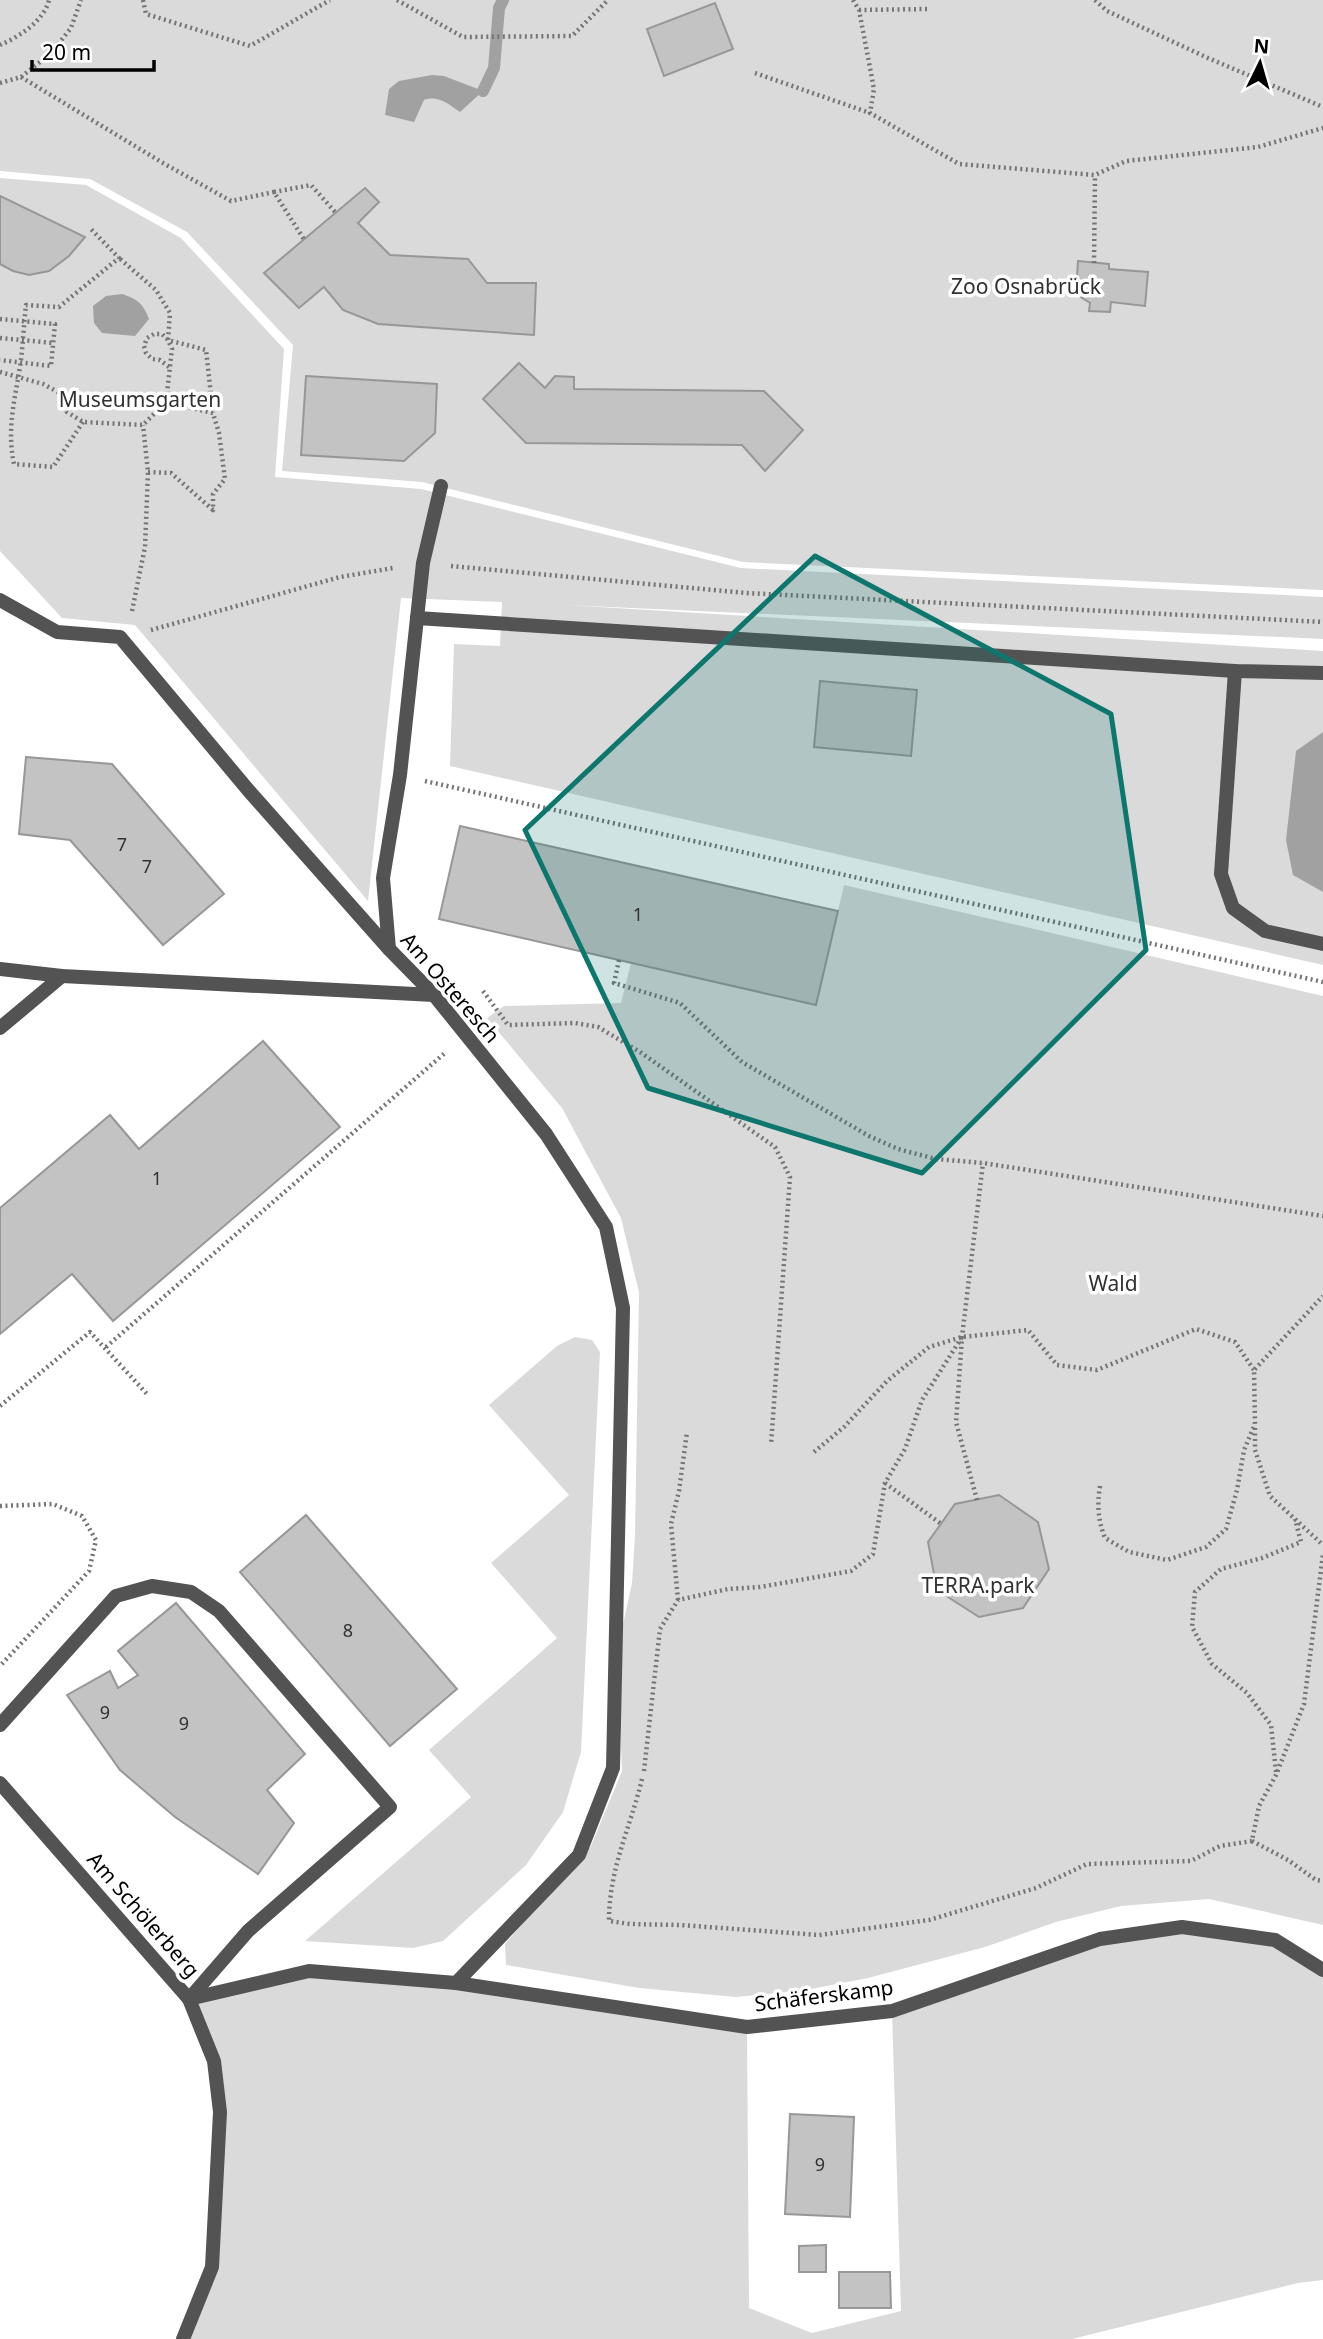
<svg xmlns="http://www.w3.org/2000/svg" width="1323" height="2339" font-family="'Noto Sans',sans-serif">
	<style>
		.green { fill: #dadada }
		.water { fill: #a1a1a1 }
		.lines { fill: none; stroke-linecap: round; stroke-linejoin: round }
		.stream { stroke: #a1a1a1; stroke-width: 12 }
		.building { fill: #c3c3c3; stroke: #979797; stroke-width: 2 }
		.path { stroke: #757575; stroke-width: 4.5; stroke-dasharray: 2 3.5; stroke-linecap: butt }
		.service { stroke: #535353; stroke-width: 14 }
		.minor { stroke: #535353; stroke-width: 14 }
		.marked { fill: #0f766e; fill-opacity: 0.2; stroke: #0f766e; stroke-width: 5; stroke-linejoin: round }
		.labels { text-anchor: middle; stroke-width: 7; stroke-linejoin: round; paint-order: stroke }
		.number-label { font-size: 18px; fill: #313131 }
		.park-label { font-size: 21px; fill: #313131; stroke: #fff }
		.street-label { font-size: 21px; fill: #000; stroke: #fff }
	</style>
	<rect width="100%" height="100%" fill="#fff"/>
	<!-- green -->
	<g class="green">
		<polygon points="0,0 1323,0 1323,590 743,562 422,482 282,471 293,345 187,232 90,179 0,171"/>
		<polygon points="0,178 86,185 181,238 284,349 275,477 421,489 741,568 1323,597 1323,639 566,605 1323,651 1323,965 450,766 454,644 500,646 502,602 401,598 368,901 135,625 62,618 0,551"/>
		<polygon points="844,885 1323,996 1323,1925 1209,1899 1121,1906 1056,1922 985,1947 868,1978 806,1990 736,1997 639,1988 506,1965 505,1944 591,1846 622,1771 619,1696 622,1629 632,1583 635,1536 639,1292 621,1218 562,1108 487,1018 504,1006 621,1003 631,963 816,1004"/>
		<polygon points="575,1337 592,1340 600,1352 581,1752 563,1812 526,1865 443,1941 413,1948 305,1941 471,1797 429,1750 557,1638 491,1563 569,1495 489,1405 557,1346"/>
		<polygon points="1182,1927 1275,1940 1323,1970 1323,2280 1298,2283 1072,2339 183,2339 212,2267 214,2061 189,1999 309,1971 747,2027 749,2308 812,2333 901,2311 892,2011 1100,1939"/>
	</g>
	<!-- water -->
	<g class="water">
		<path d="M432,75l12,1 39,15 -23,21c-12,-8 -22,-17 -36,-12l-10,22 -29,-7 4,-26 10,-8z"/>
		<path d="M122,294c16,5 21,10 27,25l-14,17 -33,-3 -8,-10 -1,-17 13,-10z"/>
		<polygon points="1323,732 1323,892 1293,875 1286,840 1296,751"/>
	</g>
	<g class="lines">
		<!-- stream -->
		<polyline class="stream" points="483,91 494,68 499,8 503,0"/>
	</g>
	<!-- building -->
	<g class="building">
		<polygon points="715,3 733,49 664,76 647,29"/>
		<polygon points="365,188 379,202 358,223 390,255 468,259 487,283 536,283 534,335 378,324 343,310 324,287 299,308 264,273"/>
		<polygon points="0,196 85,237 69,256 49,271 29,275 13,271 0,264"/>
		<polygon points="1078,261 1109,264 1109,269 1148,272 1145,306 1111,302 1110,312 1089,311 1090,303 1076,294"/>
		<polygon points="519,363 545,388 555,376 574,377 574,389 764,391 803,430 765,471 742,445 526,443 483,399"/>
		<polygon points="306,376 437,384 435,433 404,461 301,455"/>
		<polygon points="820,681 917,690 911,756 814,747"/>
		<polygon points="26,757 112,764 224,894 163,945 70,840 19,834"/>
		<polygon points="460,826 838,911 816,1005 439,919"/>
		<polygon points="263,1041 340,1127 113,1321 72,1274 0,1334 0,1208 110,1115 139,1149"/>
		<polygon points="999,1495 1038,1522 1049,1569 1023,1608 979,1617 937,1590 928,1542 955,1504"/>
		<polygon points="306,1515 457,1689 390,1746 240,1572"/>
		<polygon points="176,1603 305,1754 267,1790 294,1823 258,1874 175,1817 120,1770 67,1695 110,1671 118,1688 138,1675 118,1651"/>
		<polygon points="790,2114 854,2117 850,2217 785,2214"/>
		<polygon points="826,2245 826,2272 799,2272 799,2246"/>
		<polygon points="839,2272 890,2272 891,2308 839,2308"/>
	</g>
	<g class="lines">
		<!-- path -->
		<g class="path">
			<polyline points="143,0 146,14 250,46 330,0"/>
			<polyline points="397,0 463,37 572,36 608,0"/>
			<polyline points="853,0 859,10 874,89 870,113 959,164 1095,175 1126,161 1258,147 1323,128"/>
			<polyline points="1095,0 1107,11 1208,58 1323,107"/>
			<polyline points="859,10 927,9"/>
			<path d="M0,45c19,-8 44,-24 49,-45"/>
			<polyline points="755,73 870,113"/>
			<polyline points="21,77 163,163 231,201 274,192 305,241"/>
			<polyline points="0,83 21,77 50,54 71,28 81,0"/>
			<polyline points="274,192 311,185 336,213"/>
			<polyline points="1094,263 1095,175"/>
			<polyline points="0,319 55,324 51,366 0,360"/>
			<polyline points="0,338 53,343"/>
			<polyline points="169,367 160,360 152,359 146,353 144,346 147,338 154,334 162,334 168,340 206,350 213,413"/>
			<polyline points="0,372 43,384 58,392 67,412 83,422 143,425 166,402 172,349 168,340 170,313 156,290 119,258"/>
			<path d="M83,422l-30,45 -39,-3c-8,-37 2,-68 7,-104 2,-18 3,-37 5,-55l33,2 60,-49 -30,-31"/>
			<polyline points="148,472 171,473 213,510 213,494 225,479 219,433 213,413 166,402"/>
			<polyline points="451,566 746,593 1323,622"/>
			<polyline points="132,611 145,547 148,472 143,425"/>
			<polyline points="151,630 340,577 393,568"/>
			<polyline points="425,781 1323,982"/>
			<polyline points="619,960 614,983 680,1003 742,1062 869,1136 898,1149 936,1159 983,1163 1323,1216"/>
			<polyline points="483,991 508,1025 575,1023 598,1027 640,1052 775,1147 790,1177 771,1445"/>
			<polyline points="106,1347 446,1052"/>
			<polyline points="0,1406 90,1332 147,1394"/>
			<polyline points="1255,1428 1255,1450 1270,1496 1323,1545"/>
			<polyline points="814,1452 844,1427 887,1381 929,1347 962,1337 1028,1330 1057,1365 1097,1370 1196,1329 1235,1342 1254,1370"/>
			<polyline points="885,1483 940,1523"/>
			<path d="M1100,1486c-3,19 -2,34 5,52l24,14 38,8 39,-13 20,-18 11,-39 7,-40 11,-26 -1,-54 69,-74"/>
			<polyline points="977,1500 956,1422 962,1337 983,1163"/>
			<polyline points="0,1506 53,1504 82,1516 96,1540 89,1571 0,1666"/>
			<polyline points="678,1600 671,1524 679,1491 687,1432"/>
			<polyline points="644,1771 660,1629 678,1600 728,1589 760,1587 851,1571 873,1554 885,1483 905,1449 922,1400 962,1337"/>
			<polyline points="1276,1772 1271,1725 1247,1693 1212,1664 1192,1627 1195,1592 1221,1569 1262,1558 1301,1542 1295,1519"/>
			<path d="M642,1779c-12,50 -33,89 -33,142l21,3 50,1 139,10 110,-15 107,-32 51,-24 104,-3 29,-15 32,-5 7,-35 17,-31 28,-71 19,-150"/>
			<polyline points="1252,1841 1288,1860 1316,1880 1323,1881"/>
		</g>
		<!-- service -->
		<g class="service">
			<polyline points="0,600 57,632 120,637 249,791 389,949 434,995 546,1134 606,1227 623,1308 613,1768 579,1855 456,1983"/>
			<polyline points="417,618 1235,671 1323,673"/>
			<polyline points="1235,671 1221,874 1233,908 1265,931 1323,944"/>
			<polyline points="389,949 383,878 400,775 423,563 441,486"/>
			<polyline points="0,969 62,976 434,995"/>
			<polyline points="0,1028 62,976"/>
			<polyline points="0,1725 116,1596 152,1586 191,1592 219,1611 390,1807 248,1931 189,1999"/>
		</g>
		<!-- minor -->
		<g class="minor">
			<polyline points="0,1783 189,1999 214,2061 220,2112 212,2267 183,2339"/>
			<polyline points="189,1999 309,1971 456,1983 747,2027 892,2011 1100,1939 1182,1927 1275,1940 1323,1970"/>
		</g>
	</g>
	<!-- marked area -->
	<path class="marked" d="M815,556l296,158 35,236 -224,223 -274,-85 -123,-258z"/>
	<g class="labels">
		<!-- number labels -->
		<g class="number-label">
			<text x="122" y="851">7</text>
			<text x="147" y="873">7</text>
			<text x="638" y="921">1</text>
			<text x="157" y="1185">1</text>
			<text x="348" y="1637">8</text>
			<text x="105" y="1719">9</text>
			<text x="184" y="1730">9</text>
			<text x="820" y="2171">9</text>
		</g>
		<!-- park labels -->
		<g class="park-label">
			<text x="1026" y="294">Zoo Osnabrück</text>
			<text x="140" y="407">Museumsgarten</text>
			<text x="1113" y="1291">Wald</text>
			<text x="978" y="1593">TERRA.park</text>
		</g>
		<!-- street labels -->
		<g class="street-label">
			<text transform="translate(450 988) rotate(49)" y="7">Am Osteresch</text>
			<text transform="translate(143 1915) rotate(49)" y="7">Am Schölerberg</text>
			<text transform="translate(824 1996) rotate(-7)" y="7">Schäferskamp</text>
		</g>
	</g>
	<!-- north arrow -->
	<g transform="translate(1260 63) rotate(5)" stroke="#ffffff" stroke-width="5" paint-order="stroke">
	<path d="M0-5L12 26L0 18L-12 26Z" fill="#000000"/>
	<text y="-10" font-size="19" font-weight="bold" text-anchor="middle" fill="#000000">N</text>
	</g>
	<!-- scale -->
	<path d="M32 60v10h122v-10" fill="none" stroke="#000000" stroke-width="3.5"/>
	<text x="42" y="60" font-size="21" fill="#000000" stroke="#ffffff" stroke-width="5" paint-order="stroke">20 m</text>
</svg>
